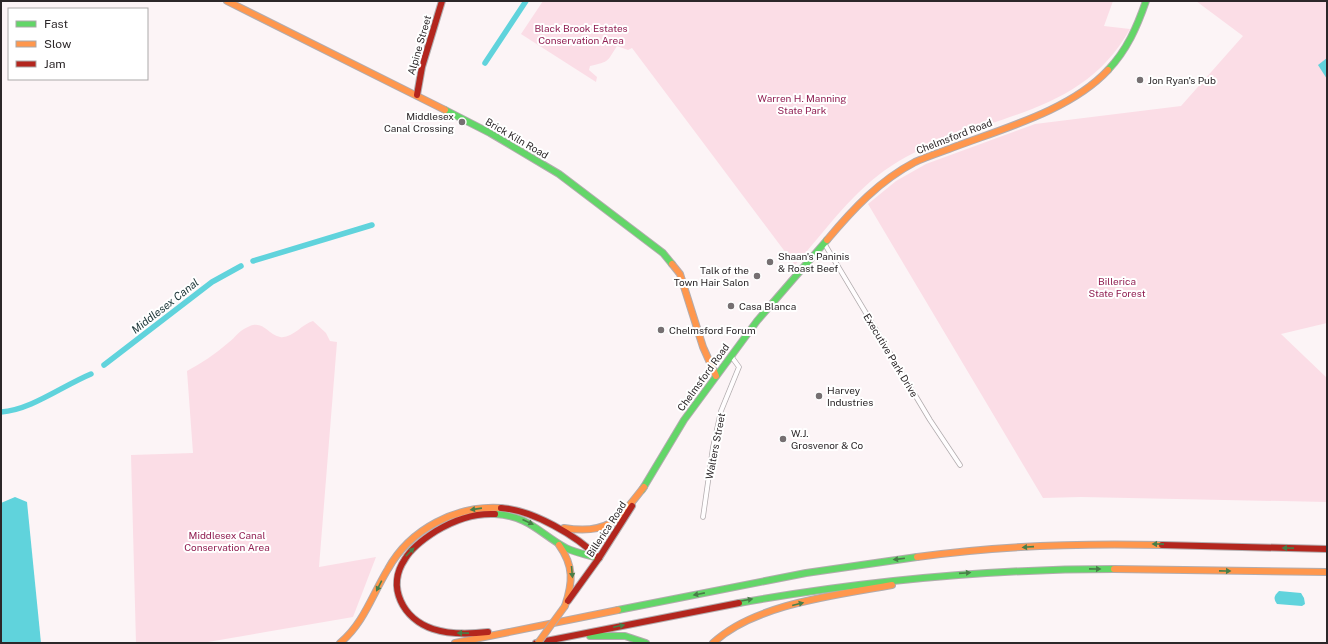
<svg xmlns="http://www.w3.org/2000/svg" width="1328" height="644" font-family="'Public Sans',sans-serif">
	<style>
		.green { fill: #fbdde6 }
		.water { fill: #60d3dc }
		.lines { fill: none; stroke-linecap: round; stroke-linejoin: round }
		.canal { stroke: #60d3dc; stroke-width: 5.5 }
		.street-casing { stroke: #b2acae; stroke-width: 5.5 }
		.fast-casing { stroke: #b2acae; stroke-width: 8 }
		.slow-casing { stroke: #b2acae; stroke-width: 8 }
		.jam-casing { stroke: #b2acae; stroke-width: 8 }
		.street { stroke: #fffdfe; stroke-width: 4 }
		.fast { stroke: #63d668; stroke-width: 6 }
		.slow { stroke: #ff974d; stroke-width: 6 }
		.jam { stroke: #b3261e; stroke-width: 6 }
		.slow-bridge-casing { stroke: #b2acae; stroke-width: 8; stroke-linecap: butt }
		.slow-bridge { stroke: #ff974d; stroke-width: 6 }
		.oneway { fill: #487e48 }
		.poi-dot { fill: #756f71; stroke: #fff; stroke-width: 1.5 }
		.labels { text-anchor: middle; stroke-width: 4; stroke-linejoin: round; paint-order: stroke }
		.park-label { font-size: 10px; fill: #912053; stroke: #fff }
		.street-label { font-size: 10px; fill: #2c2729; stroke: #fff }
		.poi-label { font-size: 10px; fill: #2c2729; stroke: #fff; text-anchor: start }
		.water-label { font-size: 11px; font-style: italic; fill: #213a3c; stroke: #fff }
	</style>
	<rect width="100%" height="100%" fill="#fcf4f6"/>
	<!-- green -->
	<g class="green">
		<path d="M543,1h570l-9,25 26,3c-50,91 -151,85 -231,132 -44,26 -71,67 -104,104l-163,-217 -4,2 -11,-4c-11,17 -7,15 -27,20l-1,4 8,7 -1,5 -75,-48z"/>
		<polygon points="1196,1 1327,1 1327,323 1281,334 1327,378 1327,502 1081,497 1043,498 868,204 896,181 926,164 1035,124 1181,106 1243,36"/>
		<path d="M313,321l13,12 4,8 7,1 -18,225 57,-10 -23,60 -151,26h-66l-5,-188 62,-2 -6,-82c15,-8 28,-17 41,-28 8,-6 11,-13 22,-17 14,-5 17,8 30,11 12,2 22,-13 33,-16z"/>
	</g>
	<!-- water -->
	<g class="water">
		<polygon points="1327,58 1327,79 1318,65"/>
		<polygon points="15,497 27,502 41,643 1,643 1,503"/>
		<path d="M1279,591l22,2 3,5 1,6 -3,2 -25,-2c-4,-6 -3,-8 2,-13z"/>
	</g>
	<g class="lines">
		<!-- canal -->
		<g class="canal">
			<polyline points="485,63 526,1"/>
			<polyline points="253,261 372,225"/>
			<polyline points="104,365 212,282 241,266"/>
			<path d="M1,412c30,-2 61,-26 90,-38"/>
		</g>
		<defs>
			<g id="street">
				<polyline points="824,243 930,420 960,465"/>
				<polyline points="703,517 713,447 721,411 739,367 731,356"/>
			</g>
			<g id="fast">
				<path d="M1108,70c19,-20 29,-43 38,-69"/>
				<polyline points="445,110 490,133 559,174 663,253 672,264"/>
				<polyline points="642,490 684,420 757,321 827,240"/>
				<path d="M495,514c34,2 44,19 71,34 10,5 22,7 33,10"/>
				<path d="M739,603c125,-22 249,-34 375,-34"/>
				<polyline points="618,610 806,573 917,557"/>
				<polyline points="590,636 625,636 646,643"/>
			</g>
			<g id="slow">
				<polyline points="227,1 445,110"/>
				<path d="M827,240c26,-31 52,-59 88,-78 11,-5 23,-9 34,-13 52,-20 121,-38 159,-79"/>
				<polyline points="672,264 680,274 703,347 716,376"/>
				<path d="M564,528c45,7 54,-8 80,-41"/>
				<path d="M559,545c15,21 14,37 6,61"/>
				<path d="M917,557c79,-11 164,-14 245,-12"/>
				<polyline points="1114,569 1327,572"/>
				<path d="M340,643c24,-20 32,-48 48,-74 22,-40 69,-64 113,-61"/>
				<polyline points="455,643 618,610"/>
				<path d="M713,643c41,-39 124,-48 179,-58"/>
			</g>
			<g id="jam">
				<polyline points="417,95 422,67 442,1"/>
				<path d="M501,508c32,2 76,28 98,50"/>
				<polyline points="1162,545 1327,549"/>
				<polyline points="568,601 599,558 632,506"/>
				<path d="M488,632c-18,2 -37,3 -55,-3 -30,-10 -47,-42 -28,-70 7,-12 20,-21 31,-28 18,-11 38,-18 59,-17"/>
				<polyline points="536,643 739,603"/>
			</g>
		</defs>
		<!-- street casing -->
		<use href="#street" class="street-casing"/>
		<!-- fast casing -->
		<use href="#fast" class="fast-casing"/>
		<!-- slow casing -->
		<use href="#slow" class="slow-casing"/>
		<!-- jam casing -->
		<use href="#jam" class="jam-casing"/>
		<!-- street -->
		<use href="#street" class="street"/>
		<!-- fast -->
		<use href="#fast" class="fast"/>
		<!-- slow -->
		<use href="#slow" class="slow"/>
		<!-- jam -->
		<use href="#jam" class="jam"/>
		<defs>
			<polyline id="slow-bridge" points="538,643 565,606"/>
		</defs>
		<!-- slow-bridge casing -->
		<use href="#slow-bridge" class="slow-bridge-casing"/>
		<!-- slow-bridge -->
		<use href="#slow-bridge" class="slow-bridge"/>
	</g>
	<!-- one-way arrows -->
	<defs><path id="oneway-solid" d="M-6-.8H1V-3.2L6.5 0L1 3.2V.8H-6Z"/></defs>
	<g class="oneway">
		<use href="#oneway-solid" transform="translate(476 509) rotate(172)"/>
		<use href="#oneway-solid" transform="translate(528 522) rotate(24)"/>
		<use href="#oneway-solid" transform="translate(1158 544) rotate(-179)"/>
		<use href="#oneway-solid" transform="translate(1028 547) rotate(176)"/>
		<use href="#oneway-solid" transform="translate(1288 548) rotate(-179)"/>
		<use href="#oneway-solid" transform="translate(410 552) rotate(-46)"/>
		<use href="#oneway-solid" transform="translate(899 559) rotate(173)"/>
		<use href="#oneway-solid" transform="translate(1095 569) rotate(1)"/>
		<use href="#oneway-solid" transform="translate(1225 571) rotate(1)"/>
		<use href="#oneway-solid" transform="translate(572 572) rotate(85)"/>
		<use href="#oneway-solid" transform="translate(965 573) rotate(-4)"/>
		<use href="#oneway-solid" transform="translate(379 586) rotate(117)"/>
		<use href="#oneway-solid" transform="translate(699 594) rotate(169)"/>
		<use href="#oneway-solid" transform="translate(747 600) rotate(-10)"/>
		<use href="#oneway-solid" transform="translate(798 604) rotate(-14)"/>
		<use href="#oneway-solid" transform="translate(619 626) rotate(-12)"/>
		<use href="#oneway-solid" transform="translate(463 633) rotate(-179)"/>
	</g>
	<!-- markers -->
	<g class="poi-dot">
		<circle cx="1140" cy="80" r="4"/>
		<circle cx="462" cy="122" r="4"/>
		<circle cx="770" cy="262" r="4"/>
		<circle cx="757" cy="276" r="4"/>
		<circle cx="731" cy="306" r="4"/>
		<circle cx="661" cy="330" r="4"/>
		<circle cx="819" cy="396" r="4"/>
		<circle cx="783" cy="439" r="4"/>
	</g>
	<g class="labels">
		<!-- park labels -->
		<g class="park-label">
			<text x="581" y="32">Black Brook Estates<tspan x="581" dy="12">Conservation Area</tspan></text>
			<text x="802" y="102">Warren H. Manning<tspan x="802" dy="12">State Park</tspan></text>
			<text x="1117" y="285">Billerica<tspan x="1117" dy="12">State Forest</tspan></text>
			<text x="227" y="539">Middlesex Canal<tspan x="227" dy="12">Conservation Area</tspan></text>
		</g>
		<!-- street labels -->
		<g class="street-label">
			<text transform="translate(419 45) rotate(-74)" y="4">Alpine Street</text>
			<text transform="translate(954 136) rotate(-21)" y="4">Chelmsford Road</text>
			<text transform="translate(517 138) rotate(30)" y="4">Brick Kiln Road</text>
			<text transform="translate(891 355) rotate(59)" y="4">Executive Park Drive</text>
			<text transform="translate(703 377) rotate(-54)" y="4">Chelmsford Road</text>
			<text transform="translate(715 446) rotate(-79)" y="4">Walters Street</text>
			<text transform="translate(606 529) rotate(-57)" y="4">Billerica Road</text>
		</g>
		<!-- poi labels -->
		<g class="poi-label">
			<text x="1148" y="84">Jon Ryan's Pub</text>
			<text x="454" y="120" text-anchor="end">Middlesex<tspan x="454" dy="12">Canal Crossing</tspan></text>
			<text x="778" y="260">Shaan's Paninis<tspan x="778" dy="12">&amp; Roast Beef</tspan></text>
			<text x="749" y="274" text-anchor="end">Talk of the<tspan x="749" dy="12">Town Hair Salon</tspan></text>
			<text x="739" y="310">Casa Blanca</text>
			<text x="669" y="334">Chelmsford Forum</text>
			<text x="827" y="394">Harvey<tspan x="827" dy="12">Industries</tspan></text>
			<text x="791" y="437">W.J.<tspan x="791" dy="12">Grosvenor &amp; Co</tspan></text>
		</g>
		<!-- water labels -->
		<g class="water-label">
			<text transform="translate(165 306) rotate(-38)" y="4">Middlesex Canal</text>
		</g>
	</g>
	<!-- border -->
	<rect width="1328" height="644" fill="none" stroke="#2c2729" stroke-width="4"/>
	<!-- legend -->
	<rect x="8" y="8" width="140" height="72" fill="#ffffff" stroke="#aba9a9"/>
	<rect x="16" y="21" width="20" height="6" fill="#63d668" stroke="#aba9a9"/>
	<text x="44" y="28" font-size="12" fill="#2c2729">Fast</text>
	<rect x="16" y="41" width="20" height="6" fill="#ff974d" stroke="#aba9a9"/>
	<text x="44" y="48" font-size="12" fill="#2c2729">Slow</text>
	<rect x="16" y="61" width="20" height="6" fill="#b3261e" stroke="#aba9a9"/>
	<text x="44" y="68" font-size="12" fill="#2c2729">Jam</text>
</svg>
